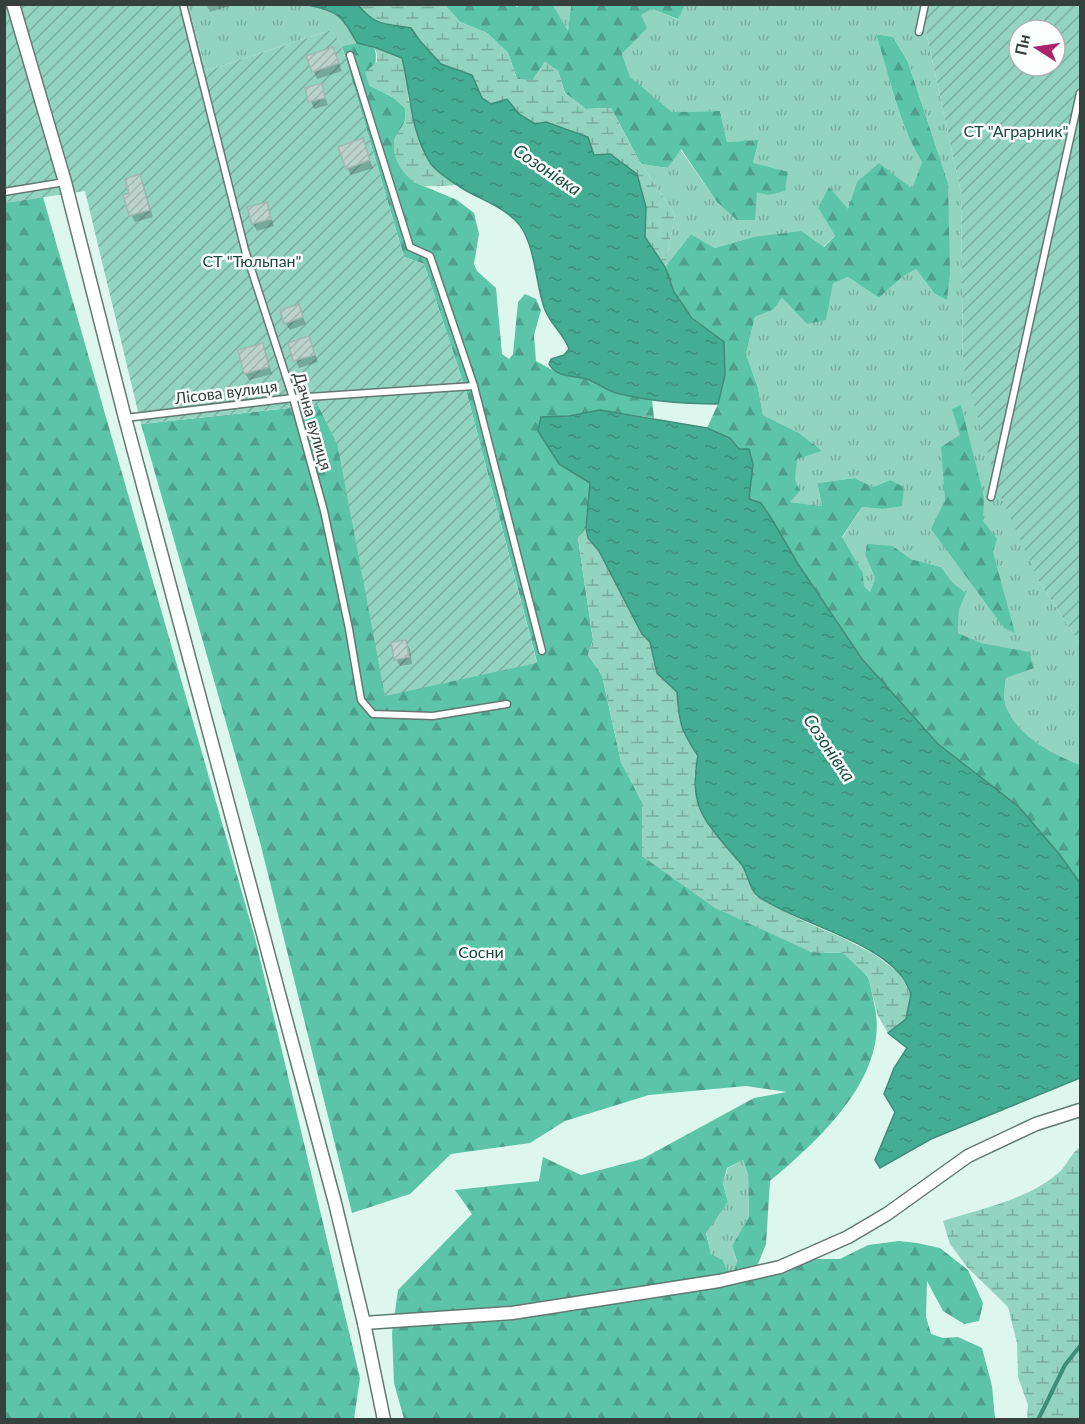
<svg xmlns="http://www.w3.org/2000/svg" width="1085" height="1424" font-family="Lato,sans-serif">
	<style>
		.grass { fill: url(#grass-tufts) }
		.forest { fill: url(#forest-firs); fill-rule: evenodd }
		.wetland { fill: url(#wetland-marsh) }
		.garden { fill: url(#garden-furrows); fill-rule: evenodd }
		.water { fill: url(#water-ripples); stroke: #3f8d79; stroke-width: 1.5 }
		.shadow { fill: #0003 }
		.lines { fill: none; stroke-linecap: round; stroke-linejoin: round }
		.stream { stroke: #3f8d79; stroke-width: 4 }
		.building { fill: url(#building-hatch); stroke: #a0b7af; stroke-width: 1.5 }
		.lane-casing { stroke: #627871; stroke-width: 9 }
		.street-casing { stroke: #627871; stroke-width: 15 }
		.lane { stroke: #fff; stroke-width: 6 }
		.street { stroke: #fff; stroke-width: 12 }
		.labels { text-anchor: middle; stroke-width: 5; stroke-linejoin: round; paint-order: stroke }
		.park-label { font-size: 16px; fill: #19473b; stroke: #fafffd }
		.street-label { font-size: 16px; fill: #353f3c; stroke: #fafffd }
		.water-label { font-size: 18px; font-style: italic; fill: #224f43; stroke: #fafffd }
	</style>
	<defs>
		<pattern id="grass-tufts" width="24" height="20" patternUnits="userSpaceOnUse" patternTransform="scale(1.5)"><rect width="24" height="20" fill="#93d4c0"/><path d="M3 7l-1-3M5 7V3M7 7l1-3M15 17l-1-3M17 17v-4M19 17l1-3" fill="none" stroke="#79ad9d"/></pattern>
		<pattern id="forest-firs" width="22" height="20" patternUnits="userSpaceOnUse" patternTransform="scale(1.5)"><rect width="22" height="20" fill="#5cc5a8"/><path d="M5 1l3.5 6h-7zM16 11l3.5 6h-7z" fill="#4da18a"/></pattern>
		<pattern id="wetland-marsh" width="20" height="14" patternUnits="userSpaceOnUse" patternTransform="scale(1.5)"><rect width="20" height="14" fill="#93d4c0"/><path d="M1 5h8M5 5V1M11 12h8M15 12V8" fill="none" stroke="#79ad9d"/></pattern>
		<pattern id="garden-furrows" width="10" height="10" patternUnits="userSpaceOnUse" patternTransform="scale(1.5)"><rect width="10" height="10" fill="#93d4c0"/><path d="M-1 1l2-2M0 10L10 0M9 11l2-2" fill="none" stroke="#79ad9d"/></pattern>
		<pattern id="water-ripples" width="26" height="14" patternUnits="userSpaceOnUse" patternTransform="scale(1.5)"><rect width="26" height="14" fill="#43ae93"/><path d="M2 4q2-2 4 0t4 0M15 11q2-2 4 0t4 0" fill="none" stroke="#398f79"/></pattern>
		<pattern id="building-hatch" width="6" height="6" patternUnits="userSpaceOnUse" patternTransform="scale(1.5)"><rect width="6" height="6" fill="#bbd3cb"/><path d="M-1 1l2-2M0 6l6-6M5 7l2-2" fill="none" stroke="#a1b6af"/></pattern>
	</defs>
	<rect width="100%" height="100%" fill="#def7ee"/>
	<!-- grass -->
	<g class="grass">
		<path d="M308,4c31,7 34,12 49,39l-15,3 -11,-16 -125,41 -18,-66z"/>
		<polygon points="553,5 571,5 568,32"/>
		<path d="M685,5h232l9,26 35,162 2,173 77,217 40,61v121c-27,-11 -63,-29 -74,-59 -3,-8 -1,-20 0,-28l23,-25 -47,-10 -24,-10 1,-23 7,-17 -13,-10 -12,-16 -30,-8 -18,-13 -28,9 10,23 -5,14 -6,-6 -1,-13 -21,-35 20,-31 20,2 8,-29 -17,7 -18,-9 -38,5 5,23 -33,-4 6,-22 1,-21 25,-8 -22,-18 -36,-18 -5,-27 -12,-34 9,-37 18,-7 9,-12 25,26 26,-42 15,-5 31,21 22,-20 15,-9 18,24 14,-110 -40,-121 -15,-25 -16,-3c13,44 21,89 45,128l-10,28 -65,19 -18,-21 -11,20 17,28 -12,11 -70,-10 -38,11 -24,-14 -26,33 10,-52 -34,-51 27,4 12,-19 37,53 36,-39 6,-22 -32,1 -7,-31 -48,1 -42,-34 -8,-24 24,-26 -6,-13 12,-6 25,10z"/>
		<polygon points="743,1160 748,1175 749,1216 732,1246 737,1262 734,1271 727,1270 723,1260 711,1254 706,1232 728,1202 723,1184 728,1168"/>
	</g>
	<!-- forest -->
	<g class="forest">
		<polygon points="516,4 516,7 521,5 553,5 568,31 571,5 685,5 678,19 652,9 641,15 647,28 622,54 630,77 672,112 720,111 727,142 759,140 753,163 788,172 785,191 768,195 757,192 755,220 737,220 717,202 681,149 668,168 641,164 611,108 586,109 565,93 558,71 545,62 532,81 517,79 508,53 487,33 460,22 445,5"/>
		<path d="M876,34l17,3 15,25 40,121 2,91 -3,26 -13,-7 -18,-24 -15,9 -22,20 -31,-21 -15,6 -7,37 -19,4 -25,-26 -9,12 -18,7 -9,37 12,34 5,27 36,18 23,18 -25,8 -2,21 5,11 -10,11 32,4 -5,-23 38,-5 18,9 17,-7 14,7 -2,19 -20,3 -20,-2 -20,30 21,36 1,13 6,6 5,-14 -10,-23 2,-11 26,2 18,13 30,8 12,16 13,10 -7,17 -1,23 24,10 47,9 5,16 -28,10c-1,8 -3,20 0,28 11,30 47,48 74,59v118l-20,-28 -41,-48 -81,-63 -76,-85 -64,-95 -25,-43 -24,-22 4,-35 -24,-26 -22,-10 11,-24 6,-62 -31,-24 -19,-26 -9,-25 26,-33 24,14 38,-11 48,-6 23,16 11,-11 -17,-28 11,-21 19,22 9,-27 22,-19 33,26 10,-27c-24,-39 -32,-85 -46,-128z"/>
		<path d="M357,43l17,4c5,13 -1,25 -5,38l25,13 11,10 1,13 -12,20 20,41 43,18 17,13 5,21 -5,30 3,7 19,17 6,66 7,5 4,-5 5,-52 7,-8 11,5 5,11 -7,25 2,26 22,12 28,6 29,14 37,6 2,19 -54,-8 -31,6 -28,1 18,47 31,19 -4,45 -8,10 15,102 -5,15 14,20 19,87 21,40v54l169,96 32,1c8,7 18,15 24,23 4,6 5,19 7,27 18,71 -55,137 -104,178l-4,63 -10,25 11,8 48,-18h25l28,-14 31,-4 18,2 23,5 28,22 15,33 -4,18 -15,3 -21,-13 -16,-30 -1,36 5,17 12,4 15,-1 24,11 10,38 3,33h-591l-10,-36 -2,-50 6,-43 74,-76 -17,-24 84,-9 4,-24 38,18 61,-16 112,-61 33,-6 -41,-6 -97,9 -84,26 -35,22 -79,11 -41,40 -58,19 -92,-371 -119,-418 177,-19 19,38 200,219 -70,-268 -43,-130 -20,-7 -62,-211zM743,1160l5,15 1,41 -17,30 5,15 -3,10 -7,-1 -4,-10 -12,-6 -5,-21 22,-31 -5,-18 4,-16z"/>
		<polygon points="43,197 255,938 360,1378 354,1419 5,1419 4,203"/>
		<polygon points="961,405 984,497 983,521 997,539 993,552 1015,633 1004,628 931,529 945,500 941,447 960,435 952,409"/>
	</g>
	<!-- wetland -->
	<g class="wetland">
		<path d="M358,5h87l15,17 27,11 21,20 9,26 15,1 13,-18 13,9 7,22 21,16 25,-1 30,56 34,51 -10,52 -20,-30 1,-30 -52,-52 -59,-31 -16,-10 -12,-15 -16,5 -9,-6 -10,-23 -31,-11 -21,-23 -9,-13c-26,-4 -35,-2 -53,-23z"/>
		<path d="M374,47l28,11 5,22 1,19 24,66 26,20c-11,0 -23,2 -34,1 -16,-3 -33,-27 -30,-43 2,-16 13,-13 11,-35l-11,-10 -25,-13 -4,-13 12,-10v-8z"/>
		<path d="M586,528l2,10 11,13 43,83 8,8 7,31 20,19c1,30 4,39 21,64l-4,20 15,51 33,38 14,31 45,24 42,18 31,16 26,20 11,20 -5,25 -18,14 -10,-17 -10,-39 -25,-24 -32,-1 -96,-44 -73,-52v-54l-21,-40 -19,-87 -14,-20 5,-15 -15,-102z"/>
		<path d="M1080,1147v272h-53l1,-14 -10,-28 -1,-34 -9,-36 -41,-40 -17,-23 -7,-23c38,-12 82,-21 113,-46 10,-7 14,-21 24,-28z"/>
	</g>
	<!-- garden -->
	<g class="garden">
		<polygon points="5,5 188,5 206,71 331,30 342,46 404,257 424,264 467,394 537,663 385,696 337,443 318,405 141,424 85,191 5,203"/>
		<path d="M917,5h163v639l-40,-61 -40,-88 -37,-129 -2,-173 -35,-162zM1019,30h36v36h-36z"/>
	</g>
	<!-- water -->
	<g class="water">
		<path d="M308,5h50c19,22 25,18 53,23l9,13 21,23 31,11 10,23 9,6 16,-5 12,15 16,10 11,-2 42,15 6,18 16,-1 27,20 9,33 -1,30 20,30 9,25 18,26 32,24 1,33 -7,29c-34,0 -70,-3 -102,-11 -10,-3 -19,-10 -29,-14 -13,-4 -31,-1 -38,-15l2,-5 13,-4 5,-6c-5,-15 -18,-24 -24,-39 -10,-25 -9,-71 -30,-90 -15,-15 -38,-22 -55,-33 -9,-6 -23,-15 -29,-23 -21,-32 -20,-70 -29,-106l-28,-11 -17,-4c-15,-27 -18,-32 -49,-38z"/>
		<path d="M600,410l107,18 23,10 9,11h10l4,15 -4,35 12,4 12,18 25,43 64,95 76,85 81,63 41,48 20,28v195l-149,61 -51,29 -5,-8 20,-48 -11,-18 10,-26 13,-20 -19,-15 18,-14 5,-25c-3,-7 -6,-15 -11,-20 -32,-36 -100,-50 -141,-77 -9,-6 -11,-23 -17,-32 -4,-5 -8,-9 -12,-14 -29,-33 -41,-50 -32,-95 -17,-26 -19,-32 -21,-64l-20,-19 -7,-31 -8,-8 -43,-83 -11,-13 -2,-10 4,-45 -31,-19 -21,-33 3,-14 28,-1z"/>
	</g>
	<!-- shadow -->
	<g class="shadow">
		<polygon points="206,4 236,4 210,12"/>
		<polygon points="333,49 342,71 317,79 308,57"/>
		<polygon points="321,85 328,105 314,109 306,89"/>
		<polygon points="362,140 373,168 351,175 347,168"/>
		<polygon points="139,176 143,183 153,217 135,222 131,215 131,194"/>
		<polygon points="266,204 274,226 257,231 253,223"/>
		<polygon points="298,305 306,324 290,330 285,323"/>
		<polygon points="309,338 318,362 299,368 290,344"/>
		<polygon points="262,345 266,352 272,374 249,380 245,373"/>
		<polygon points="405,641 410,649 412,664 400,666 396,659"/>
	</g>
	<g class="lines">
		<!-- stream -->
		<polyline class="stream" points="1038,1420 1065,1365 1080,1346"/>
	</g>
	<!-- building -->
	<g class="building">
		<polygon points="333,47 339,63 312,72 306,56"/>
		<polygon points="322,83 325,98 308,102 305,88"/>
		<polygon points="363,138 370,160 346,169 338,147"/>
		<polygon points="140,174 150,210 129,216 123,195 129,193 125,179"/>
		<polygon points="267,202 271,219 252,224 247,207"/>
		<polygon points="299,304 303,317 284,324 280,310"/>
		<polygon points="309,336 315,355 293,361 288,343"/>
		<polygon points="263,343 269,367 244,374 238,350"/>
		<polygon points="406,640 409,657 394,660 391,642"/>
	</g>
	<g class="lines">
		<defs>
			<g id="lane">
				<polyline points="183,4 245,250 293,398 324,511 349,629 361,700 373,714 433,716 507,704"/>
				<polyline points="919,32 925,4"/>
				<polyline points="350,55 410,247 430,256 474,386 542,651"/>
				<polyline points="4,192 65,182"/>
				<polyline points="125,418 293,398 474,386"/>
				<polyline points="991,497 1080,93"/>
			</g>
			<g id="street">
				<polyline points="13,4 65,182 125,418 335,1203 364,1323 384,1420"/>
				<polyline points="364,1323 512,1313 719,1281 780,1267 848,1237 887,1214 968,1156 1036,1124 1080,1110"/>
			</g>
		</defs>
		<!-- lane casing -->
		<use href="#lane" class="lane-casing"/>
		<!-- street casing -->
		<use href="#street" class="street-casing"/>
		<!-- lane -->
		<use href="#lane" class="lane"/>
		<!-- street -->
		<use href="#street" class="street"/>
	</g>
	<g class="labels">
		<!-- park labels -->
		<g class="park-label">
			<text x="1016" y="137">СТ "Аграрник"</text>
			<text x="252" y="267">СТ "Тюльпан"</text>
			<text x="481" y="958">Сосни</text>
		</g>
		<!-- street labels -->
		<g class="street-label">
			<text transform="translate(226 392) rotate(-7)" y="6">Лісова вулиця</text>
			<text transform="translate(313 421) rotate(74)" y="6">Дачна вулиця</text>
		</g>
		<!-- water labels -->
		<g class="water-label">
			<text transform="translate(547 170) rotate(34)" y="6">Созонівка</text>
			<text transform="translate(829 748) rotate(56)" y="6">Созонівка</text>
		</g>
	</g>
	<!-- border -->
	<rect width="1085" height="1424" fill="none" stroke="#353f3c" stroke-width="12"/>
	<!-- north arrow -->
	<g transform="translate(1037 48) rotate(282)"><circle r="28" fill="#fafffd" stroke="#abb2b0" stroke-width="1.5"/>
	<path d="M0-4.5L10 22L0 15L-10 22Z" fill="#a9236c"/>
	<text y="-9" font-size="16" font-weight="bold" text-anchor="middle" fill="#353f3c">Пн</text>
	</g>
</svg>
